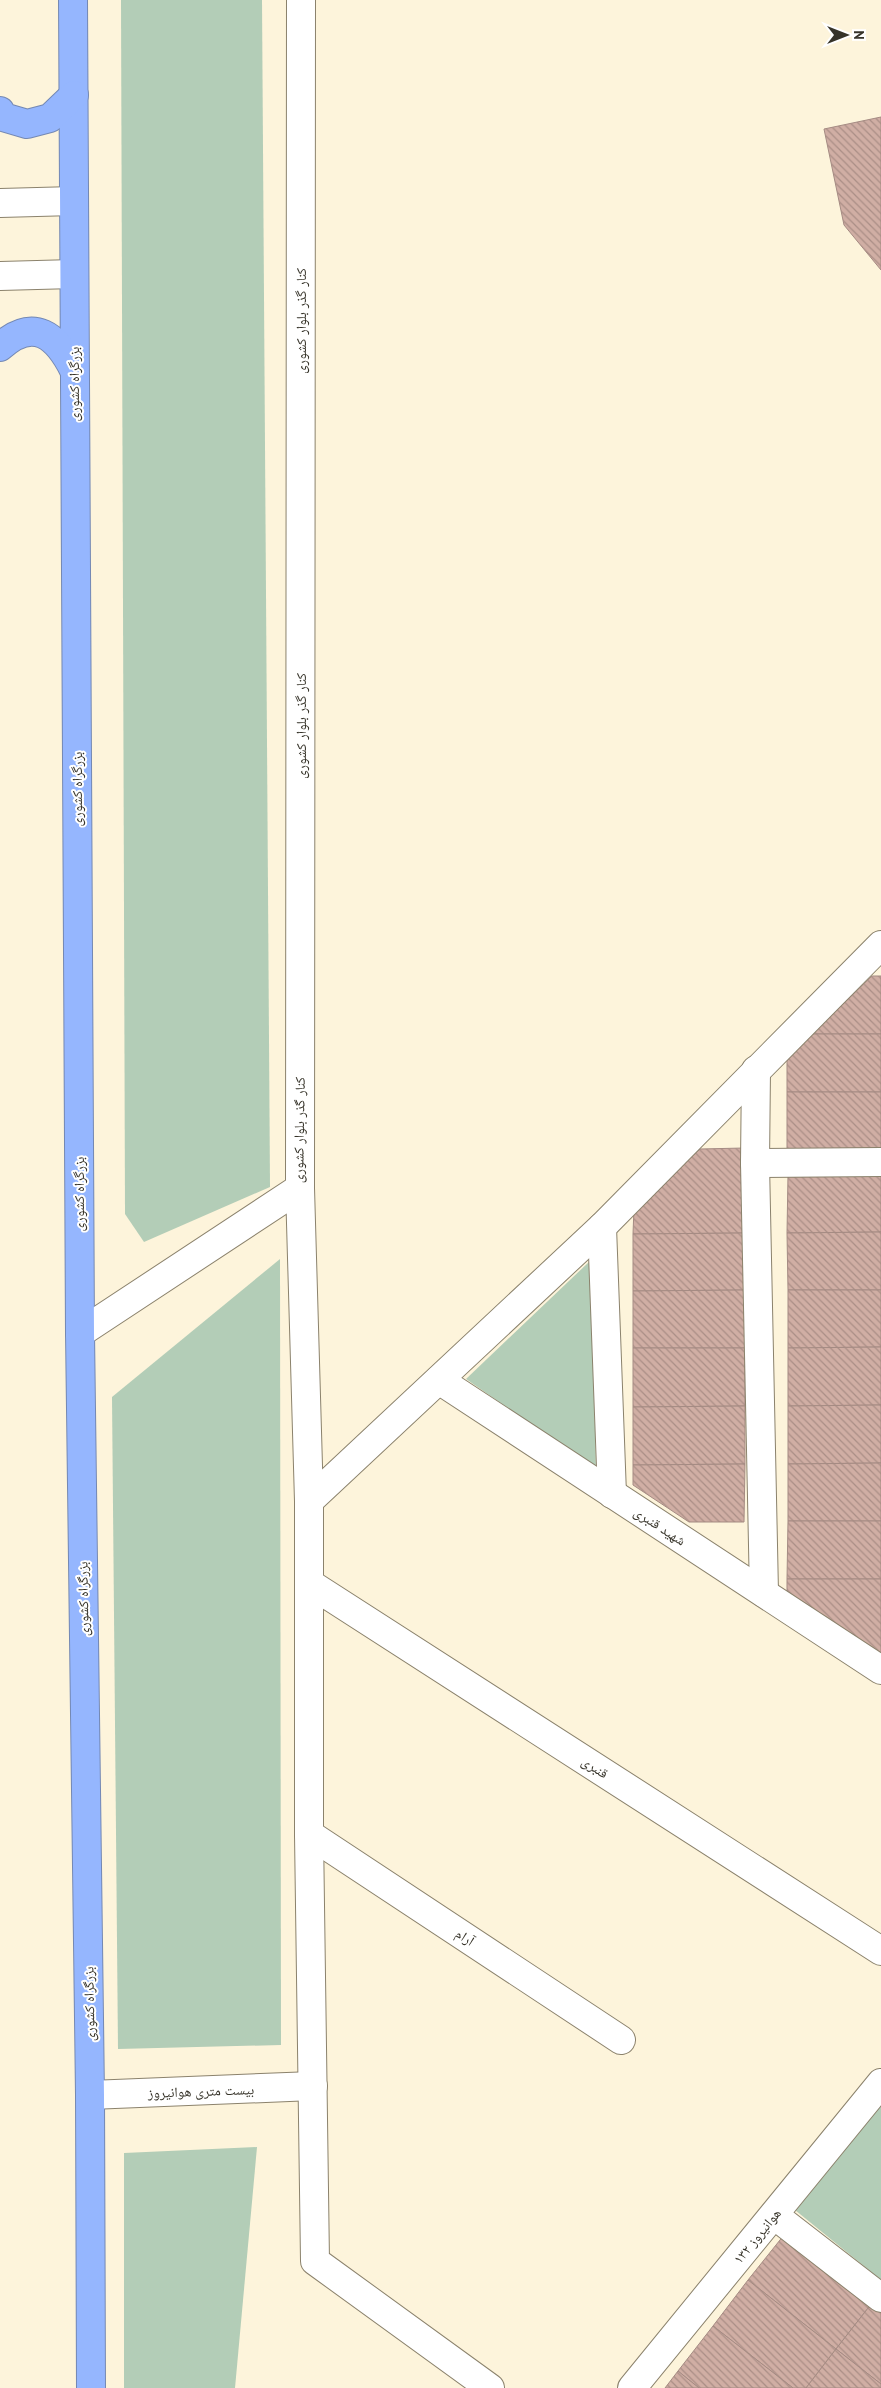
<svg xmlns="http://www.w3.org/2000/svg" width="881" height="2388" font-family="'PT Sans','Noto Naskh Arabic',sans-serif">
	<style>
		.green { fill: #b3cdb7 }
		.building { fill: url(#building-back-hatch); stroke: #a58b83 }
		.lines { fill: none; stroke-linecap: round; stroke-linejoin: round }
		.minor-casing { stroke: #8b826c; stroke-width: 30 }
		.highway-casing { stroke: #7488b3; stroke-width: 30 }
		.minor { stroke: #fff; stroke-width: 28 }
		.highway { stroke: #95b6fe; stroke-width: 28 }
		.labels { text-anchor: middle; stroke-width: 4; stroke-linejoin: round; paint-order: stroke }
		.street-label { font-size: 14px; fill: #363329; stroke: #fff }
	</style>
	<defs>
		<pattern id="building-back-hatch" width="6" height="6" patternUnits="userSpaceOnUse" patternTransform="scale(1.25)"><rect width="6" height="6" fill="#d0aea4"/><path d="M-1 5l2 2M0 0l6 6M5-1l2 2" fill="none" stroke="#aa8e86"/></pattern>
	</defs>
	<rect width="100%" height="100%" fill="#fdf4db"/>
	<!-- green -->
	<g class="green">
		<polygon points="121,0 262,0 270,1187 144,1242 125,1214"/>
		<polygon points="280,1259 281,2045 118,2049 112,1397"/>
		<polygon points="591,1260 596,1469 466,1379"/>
		<polygon points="881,2102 881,2280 795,2210"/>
		<polygon points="257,2147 235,2388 124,2388 124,2153"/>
	</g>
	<!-- building -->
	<g class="building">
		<polygon points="881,117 881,270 844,225 824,129"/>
		<polygon points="872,976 881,976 881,1034 812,1034"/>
		<polygon points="812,1034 881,1034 881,1092 787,1092 787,1058"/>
		<polygon points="787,1092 881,1092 881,1149 787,1150"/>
		<polygon points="744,1148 744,1233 633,1234 634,1208 700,1149"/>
		<polygon points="788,1175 881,1175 881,1232 787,1233"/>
		<polygon points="881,1232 881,1290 788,1290 787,1233"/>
		<polygon points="744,1233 745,1290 633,1291 633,1234"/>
		<polygon points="745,1290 745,1348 633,1348 633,1291"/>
		<polygon points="788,1290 881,1290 881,1347 788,1348"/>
		<polygon points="881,1347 881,1405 788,1406 788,1348"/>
		<polygon points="633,1348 745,1348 745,1406 633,1407"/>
		<polygon points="881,1405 881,1463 788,1464 788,1406"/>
		<polygon points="745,1406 745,1464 633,1465 633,1407"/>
		<polygon points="881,1463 881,1521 788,1521 788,1464"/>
		<polygon points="745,1464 744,1522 689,1522 633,1485 633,1465"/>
		<polygon points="788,1521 881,1521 881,1579 787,1579"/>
		<polygon points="787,1579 881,1579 881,1655 787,1595"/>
		<polygon points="784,2235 872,2303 836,2349 748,2280"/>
		<polygon points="748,2280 836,2349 806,2388 793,2388 713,2326"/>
		<polygon points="872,2303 881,2311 881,2384 836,2349"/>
		<polygon points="713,2326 793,2388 699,2388 678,2371"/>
		<polygon points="836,2349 881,2384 881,2388 806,2388"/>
		<polygon points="678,2371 699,2388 665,2388"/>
	</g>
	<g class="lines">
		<defs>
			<g id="minor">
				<polyline points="0,203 74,201"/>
				<polyline points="0,276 74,274"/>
				<polyline points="756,1070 755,1163 764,1593"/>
				<polyline points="755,1163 881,1162"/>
				<polyline points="300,1188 309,1501"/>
				<polyline points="602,1227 612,1494"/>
				<polyline points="80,1333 300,1188 301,0"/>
				<polyline points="439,1380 881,1670"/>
				<polyline points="309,1583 881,1951"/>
				<polyline points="309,1834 621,2040"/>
				<polyline points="90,2095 313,2086"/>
				<polyline points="774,2215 881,2298"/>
				<polyline points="490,2388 315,2261 309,1834 309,1501 602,1227 881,945"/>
				<polyline points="632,2388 881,2083"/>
			</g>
			<g id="highway">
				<polyline points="73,0 80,1333 90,2095 91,2388"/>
				<polyline points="0,111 3,117 27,124 50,118 74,95"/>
				<path d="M0,347c34,-31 57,-11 74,23"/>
			</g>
		</defs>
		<!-- minor casing -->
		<use href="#minor" class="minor-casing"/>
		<!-- highway casing -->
		<use href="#highway" class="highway-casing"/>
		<!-- minor -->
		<use href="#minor" class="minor"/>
		<!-- highway -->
		<use href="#highway" class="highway"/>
	</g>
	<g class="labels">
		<!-- street labels -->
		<g class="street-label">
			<text transform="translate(301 321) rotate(-90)" y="5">کنار گذر بلوار کشوری</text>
			<text transform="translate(74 384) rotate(-90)" y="5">بزرگراه کشوری</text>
			<text transform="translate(301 726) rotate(-90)" y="5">کنار گذر بلوار کشوری</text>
			<text transform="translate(77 789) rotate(-90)" y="5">بزرگراه کشوری</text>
			<text transform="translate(299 1130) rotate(-89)" y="5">کنار گذر بلوار کشوری</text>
			<text transform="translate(79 1194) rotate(-90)" y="5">بزرگراه کشوری</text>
			<text transform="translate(660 1526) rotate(33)" y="5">شهید قنبری</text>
			<text transform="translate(83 1599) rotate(-91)" y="5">بزرگراه کشوری</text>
			<text transform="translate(595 1767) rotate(33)" y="5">قنبری</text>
			<text transform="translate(465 1937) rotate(33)" y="5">آرام</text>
			<text transform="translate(89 2004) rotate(-91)" y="5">بزرگراه کشوری</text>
			<text transform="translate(201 2091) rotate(-2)" y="5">بیست متری هوانیروز</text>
			<text transform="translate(757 2236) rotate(-51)" y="5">هوانیروز ۱۳۲</text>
		</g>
	</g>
	<!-- north arrow -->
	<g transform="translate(846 35) rotate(90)" stroke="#ffffff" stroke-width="4" paint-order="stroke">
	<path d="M0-4L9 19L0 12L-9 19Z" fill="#363329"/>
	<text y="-8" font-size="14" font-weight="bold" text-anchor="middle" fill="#363329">N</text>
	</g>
</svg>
